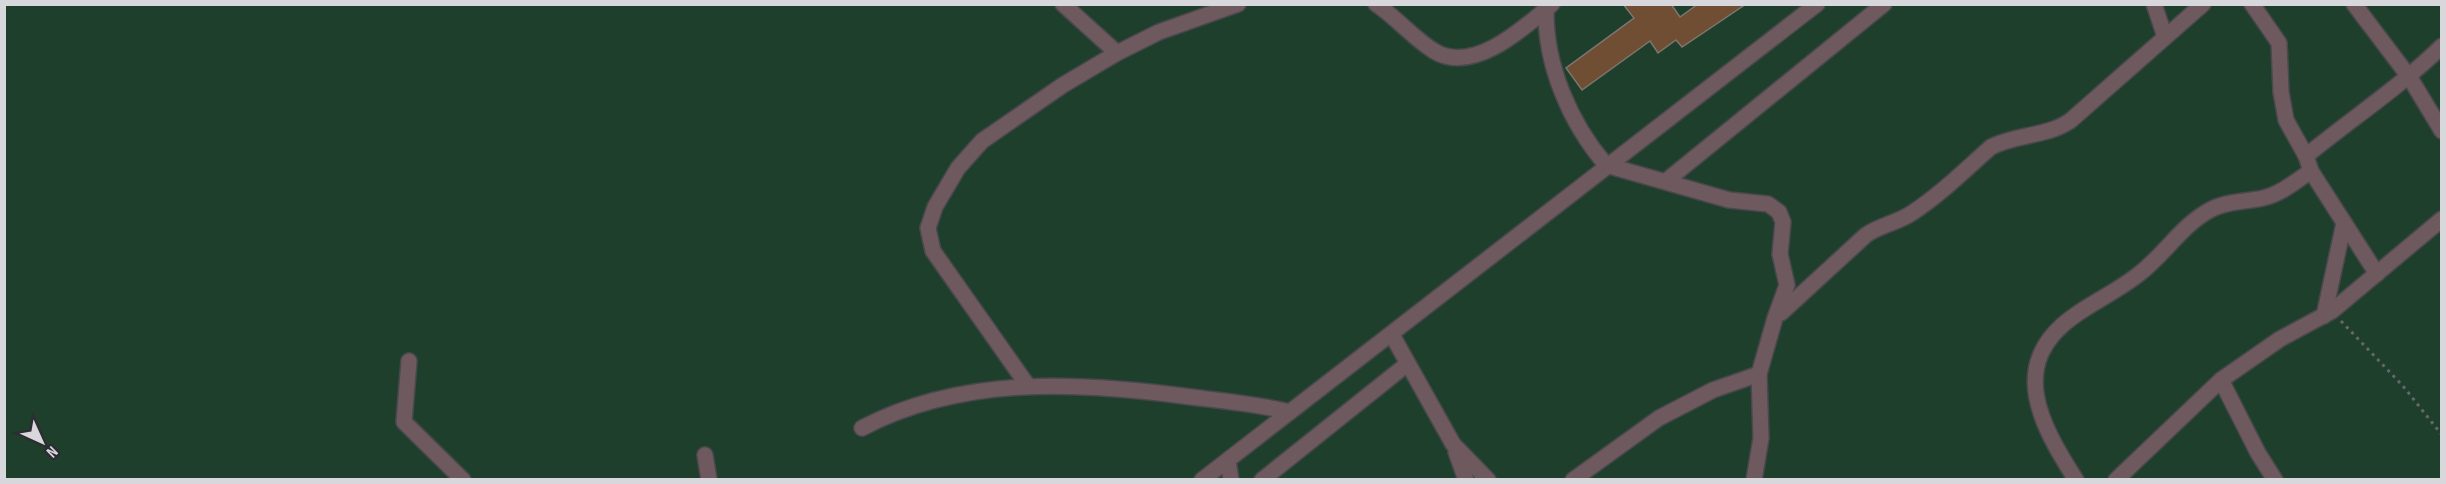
<svg xmlns="http://www.w3.org/2000/svg" width="2446" height="484" font-family="'Sofia Sans Condensed',sans-serif">
	<style>
		.green { fill: #1f3f2d }
		.building { fill: #704e33; stroke: #7d7670; stroke-width: 1.5 }
		.lines { fill: none; stroke-linecap: round; stroke-linejoin: round }
		.minor-casing { stroke: #48484d; stroke-width: 18 }
		.path { stroke: #67666b; stroke-width: 3; stroke-dasharray: 3 4.5; stroke-linecap: butt }
		.minor { stroke: #6e595e; stroke-width: 15 }
	</style>
	<rect width="100%" height="100%" fill="#2d2c32"/>
	<!-- green -->
	<rect class="green" x="5" y="5" width="2436" height="474"/>
	<!-- building -->
	<polygon class="building" points="1623,4 1671,4 1680,17 1698,4 1746,4 1682,47 1676,40 1658,53 1650,41 1582,90 1566,68 1634,18"/>
	<g class="lines">
		<defs>
			<g id="minor">
				<polyline points="1063,4 1117,53"/>
				<path d="M1376,4c21,14 37,34 58,47 39,24 90,-23 118,-47"/>
				<polyline points="2154,4 2165,37"/>
				<polyline points="2252,4 2279,43 2281,92 2286,120 2306,156 2311,171 2377,274"/>
				<polyline points="2354,4 2410,78 2442,131"/>
				<path d="M1546,9c-1,56 24,114 60,156l123,35 39,4 11,8 4,10 -3,32 7,31 -12,33 -16,56 2,64 -7,42"/>
				<path d="M2306,156c45,-37 94,-69 136,-110"/>
				<polyline points="1666,181 1884,4"/>
				<path d="M1781,313l85,-78c14,-10 31,-12 46,-22 29,-19 53,-43 79,-66 25,-13 55,-10 79,-26l133,-117"/>
				<polyline points="2324,316 2344,223"/>
				<polyline points="1392,335 1453,444 1488,480"/>
				<polyline points="409,361 404,422 463,480"/>
				<polyline points="2221,380 2258,453 2275,480"/>
				<polyline points="1028,386 933,251 928,228 935,207 958,168 982,141 1063,85 1117,53 1159,32 1238,4"/>
				<path d="M862,428c101,-53 219,-46 329,-31 34,4 66,7 99,15"/>
				<polyline points="1456,452 1466,480"/>
				<polyline points="705,455 709,480"/>
				<polyline points="1228,460 1231,480"/>
				<polyline points="1202,480 1817,4"/>
				<polyline points="1262,480 1406,365"/>
				<polyline points="1573,480 1659,418 1713,390 1759,374"/>
				<path d="M2076,480c-35,-55 -70,-116 -2,-164 21,-15 45,-26 65,-42 25,-19 43,-49 71,-64 16,-9 36,-8 53,-12 18,-4 33,-17 48,-27"/>
				<polyline points="2116,480 2221,380 2280,339 2332,311 2442,219"/>
			</g>
		</defs>
		<!-- minor casing -->
		<use href="#minor" class="minor-casing"/>
		<!-- path -->
		<polyline class="path" points="2341,321 2403,386 2442,435"/>
		<!-- minor -->
		<use href="#minor" class="minor"/>
	</g>
	<!-- border -->
	<rect width="2446" height="484" fill="none" stroke="#d8d8dc" stroke-width="12"/>
	<!-- north arrow -->
	<g transform="translate(42 442) rotate(135)" stroke="#2d2c32" stroke-width="4.5" paint-order="stroke">
	<path d="M0-4.5L10 22L0 15L-10 22Z" fill="#d8d8dc"/>
	<text y="-9" font-size="16" font-weight="bold" text-anchor="middle" fill="#d8d8dc">N</text>
	</g>
</svg>
